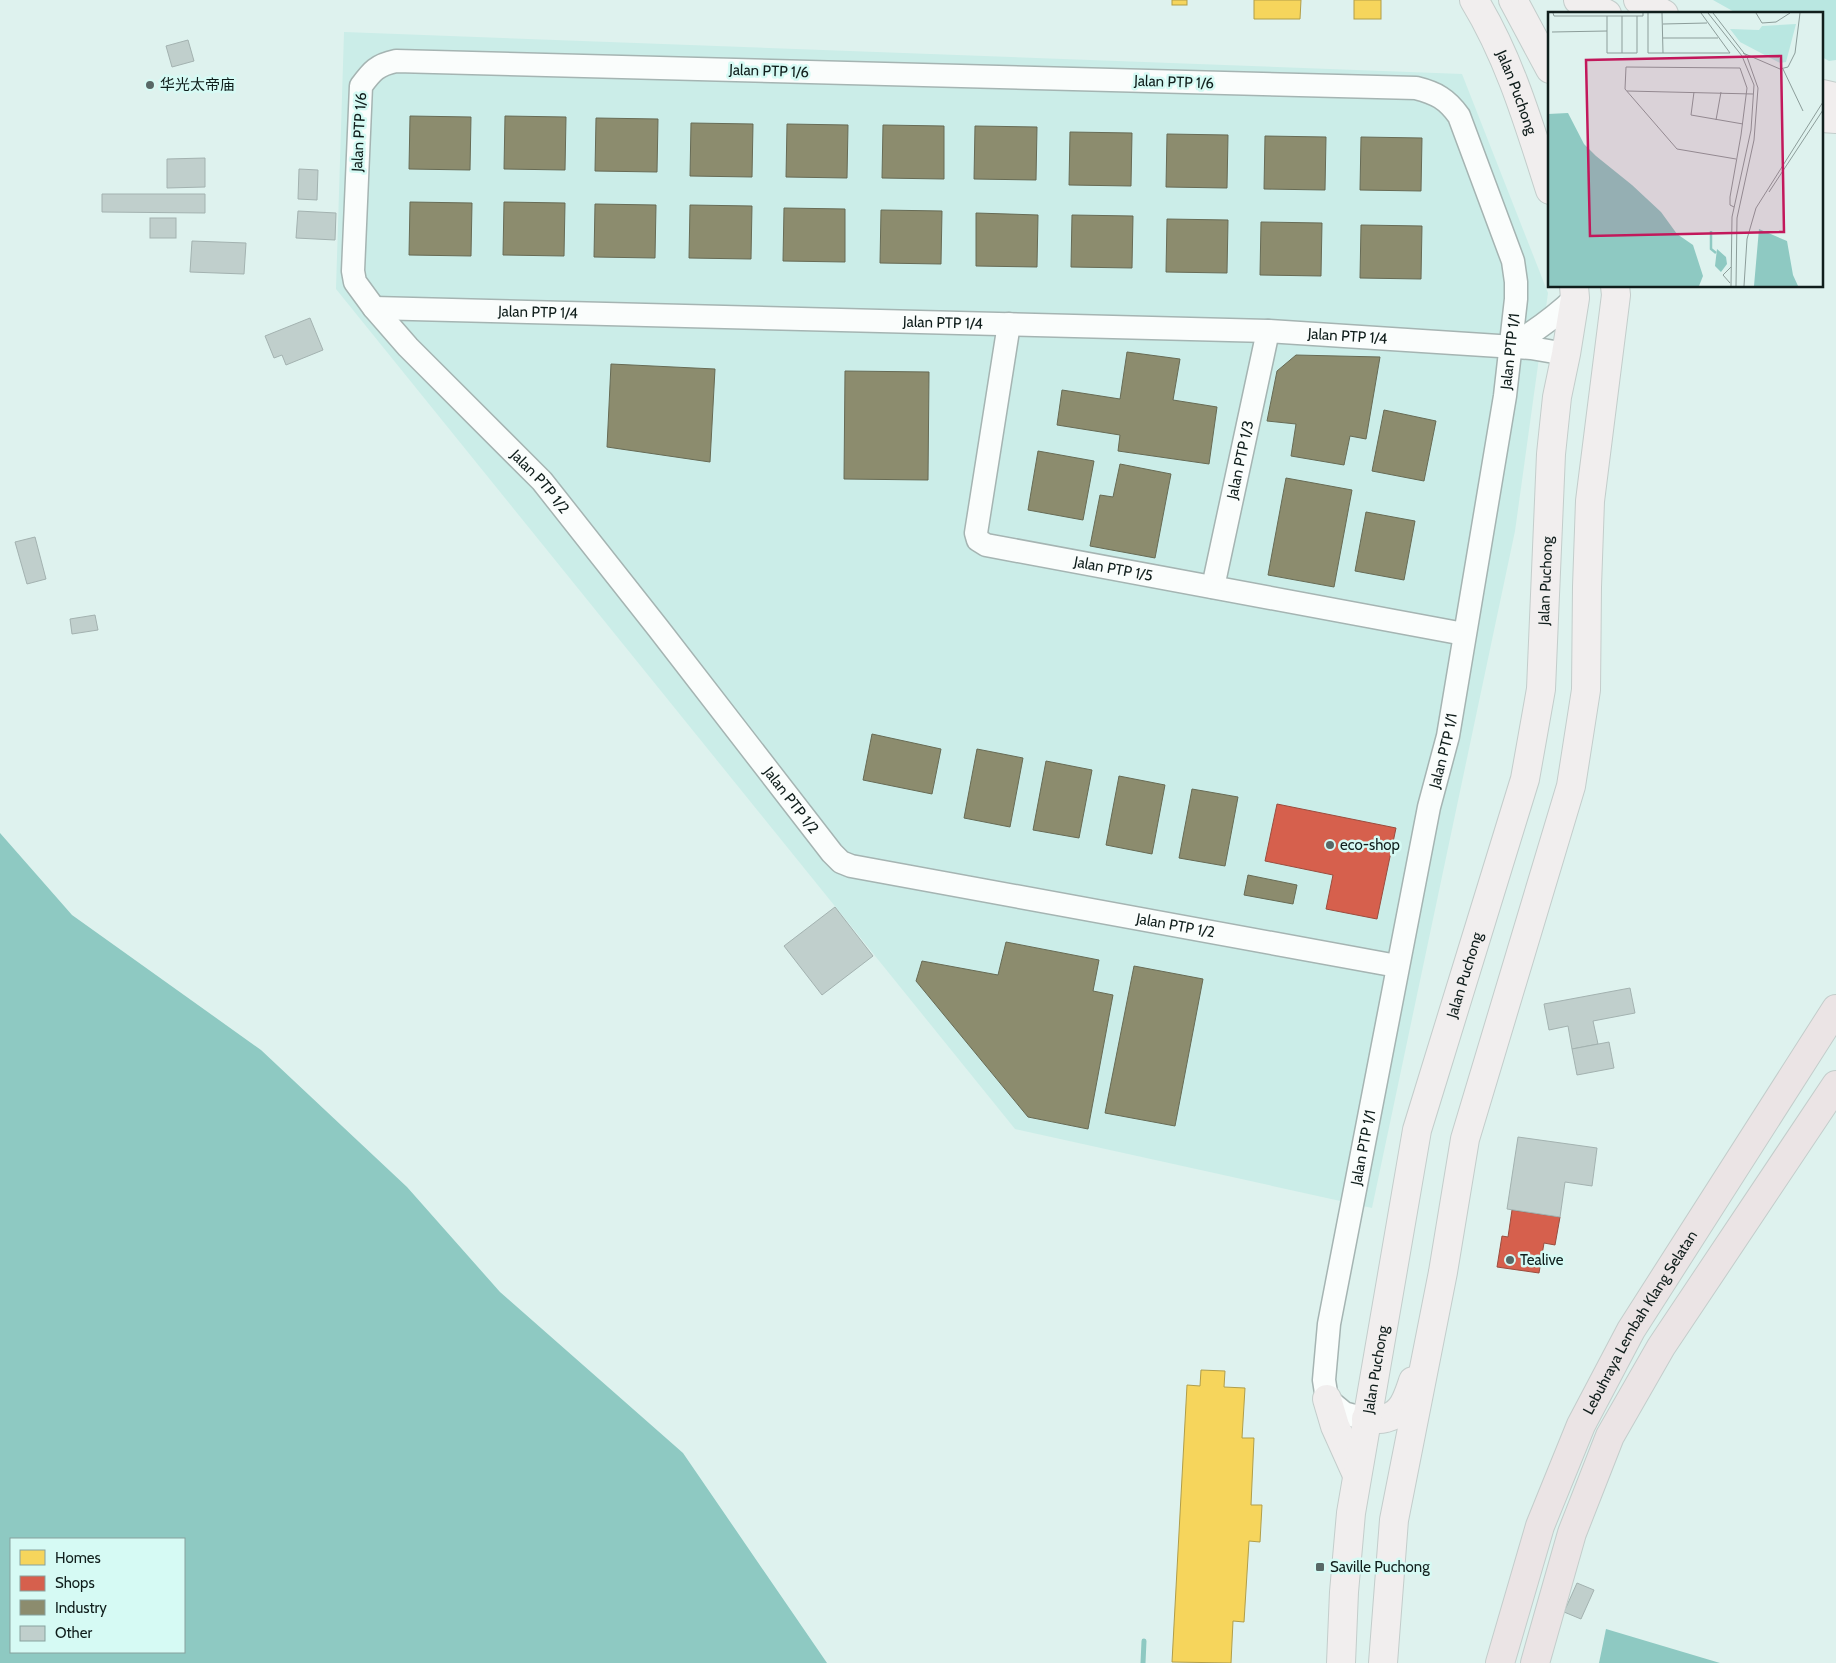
<svg xmlns="http://www.w3.org/2000/svg" width="1836" height="1663" font-family="Cabin,'Noto Sans SC',sans-serif">
	<style>
		.built { fill: #cbede8 }
		.green { fill: #b9e7e1 }
		.water { fill: #8ec9c2; fill-rule: evenodd }
		.homes { fill: #f6d55c; stroke: #b19e49 }
		.shops { fill: #d6604d; stroke: #9b4c3e }
		.industry { fill: #8c8c6e; stroke: #676b55 }
		.lines { fill: none; stroke-linecap: round; stroke-linejoin: round }
		.stream { stroke: #8ec9c2; stroke-width: 5 }
		.building { fill: #c0cfcc; stroke: #a3b2b0 }
		.minor-casing { stroke: #a5b4b2; stroke-width: 25 }
		.major-casing { stroke: #c3cdcb; stroke-width: 30 }
		.highway-casing { stroke: #c3cdcb; stroke-width: 30 }
		.minor { stroke: #fafdfc; stroke-width: 22 }
		.major { stroke: #f1eeee; stroke-width: 28 }
		.highway { stroke: #ebe4e5; stroke-width: 28 }
		.poi-dot { fill: #586866; stroke: #d6faf4; stroke-width: 2 }
		.labels { text-anchor: middle; stroke-width: 5; stroke-linejoin: round; paint-order: stroke }
		.street-label { font-size: 15px; fill: #101e1c; stroke: #d6faf4 }
		.poi-label { font-size: 15px; fill: #101e1c; stroke: #d6faf4; text-anchor: start }
		.inset-river { fill: none; stroke: #8ec9c2; stroke-width: 2.5 }
		.inset-road { fill: none; stroke: #8c9d9a; stroke-width: 1 }
		.view { fill: #c2185b; fill-opacity: 0.15; stroke: #c2185b; stroke-width: 2.5 }
		.inset-edge { fill: none; stroke: #101e1c; stroke-width: 2.5 }
	</style>
	<rect width="100%" height="100%" fill="#def2ee"/>
	<!-- built -->
	<polygon class="built" points="344,32 1462,74 1548,293 1515,531 1372,1208 1015,1129 336,289"/>
	<!-- green -->
	<polygon class="green" points="1713,0 1836,0 1836,60 1829,61 1822,57 1822,14 1738,14"/>
	<!-- water -->
	<g class="water">
		<path d="M0,833l72,82 189,135 146,137 93,105 183,161 144,210h-827zM11,1539h173v113h-173z"/>
		<polygon points="1606,1629 1720,1663 1599,1663"/>
	</g>
	<!-- homes -->
	<g class="homes">
		<rect x="1172" y="0" width="15" height="5"/>
		<polygon points="1254,0 1301,0 1300,19 1254,19"/>
		<rect x="1354" y="0" width="27" height="19"/>
		<polygon points="1201,1370 1225,1371 1224,1387 1245,1388 1242,1438 1254,1438 1251,1505 1262,1505 1260,1542 1249,1541 1244,1622 1233,1621 1231,1663 1172,1662 1187,1385 1200,1386"/>
	</g>
	<!-- shops -->
	<g class="shops">
		<polygon points="1277,804 1396,828 1377,919 1326,909 1333,875 1265,861"/>
		<polygon points="1512,1210 1560,1217 1555,1245 1544,1243 1539,1273 1497,1267 1502,1236 1508,1237"/>
	</g>
	<!-- industry -->
	<g class="industry">
		<polygon points="410,116 471,117 470,170 409,169"/>
		<polygon points="505,116 566,117 565,170 504,169"/>
		<polygon points="596,118 658,119 657,172 595,171"/>
		<polygon points="691,123 753,124 752,177 690,176"/>
		<polygon points="787,124 848,125 847,178 786,177"/>
		<polygon points="883,125 944,126 944,179 882,178"/>
		<polygon points="975,126 1037,127 1036,180 974,179"/>
		<polygon points="1070,132 1132,133 1131,186 1069,185"/>
		<polygon points="1167,134 1228,135 1227,188 1166,187"/>
		<polygon points="1265,136 1326,137 1325,190 1264,189"/>
		<polygon points="1361,137 1422,138 1421,191 1360,190"/>
		<polygon points="410,202 472,203 471,256 409,255"/>
		<polygon points="504,202 565,203 564,256 503,255"/>
		<polygon points="595,204 656,205 655,258 594,257"/>
		<polygon points="690,205 752,206 751,259 689,258"/>
		<polygon points="784,208 845,209 845,262 783,261"/>
		<polygon points="881,210 942,211 941,264 880,263"/>
		<polygon points="976,213 1038,215 1037,267 976,266"/>
		<polygon points="1072,215 1133,216 1132,268 1071,267"/>
		<polygon points="1167,219 1228,220 1227,273 1166,272"/>
		<polygon points="1261,222 1322,223 1321,276 1260,275"/>
		<polygon points="1361,225 1422,226 1421,279 1360,278"/>
		<polygon points="1127,352 1180,359 1173,400 1217,407 1209,464 1118,451 1120,435 1057,425 1062,390 1120,399"/>
		<polygon points="1296,355 1380,357 1366,439 1350,436 1344,465 1291,456 1296,424 1267,421 1277,371"/>
		<polygon points="611,364 715,369 710,462 607,447"/>
		<polygon points="845,371 929,372 928,480 844,479"/>
		<polygon points="1384,410 1436,421 1424,481 1372,471"/>
		<polygon points="1038,451 1094,461 1083,520 1028,510"/>
		<polygon points="1120,464 1171,474 1155,558 1090,546 1100,495 1113,497"/>
		<polygon points="1286,478 1352,490 1334,587 1268,575"/>
		<polygon points="1366,512 1415,521 1404,580 1355,571"/>
		<polygon points="872,734 941,749 932,794 863,780"/>
		<polygon points="977,749 1023,758 1010,827 964,818"/>
		<polygon points="1046,761 1092,770 1079,838 1033,830"/>
		<polygon points="1119,776 1165,785 1152,854 1106,845"/>
		<polygon points="1192,789 1238,797 1225,866 1179,858"/>
		<polygon points="1248,875 1297,885 1293,904 1244,895"/>
		<polygon points="1006,942 1099,960 1093,991 1113,995 1088,1129 1028,1117 916,981 922,961 998,975"/>
		<polygon points="1134,966 1203,979 1175,1126 1105,1113"/>
	</g>
	<g class="lines">
		<!-- stream -->
		<polyline class="stream" points="1143,1663 1144,1641"/>
	</g>
	<!-- building -->
	<g class="building">
		<polygon points="188,40 194,61 172,67 166,46"/>
		<polygon points="205,158 205,187 167,188 167,159"/>
		<polygon points="299,169 318,170 317,200 298,199"/>
		<polygon points="102,194 205,194 205,213 102,212"/>
		<polygon points="298,211 336,213 335,240 296,238"/>
		<rect x="150" y="218" width="26" height="20"/>
		<polygon points="192,241 246,243 244,274 190,272"/>
		<polygon points="310,318 323,350 286,365 282,355 274,358 265,336"/>
		<polygon points="35,537 46,579 27,584 15,542"/>
		<polygon points="95,615 98,630 72,634 70,619"/>
		<polygon points="835,907 873,956 822,995 784,946"/>
		<polygon points="1630,988 1635,1013 1593,1021 1598,1044 1572,1049 1568,1026 1549,1030 1544,1004"/>
		<polygon points="1609,1042 1614,1068 1577,1075 1572,1049"/>
		<polygon points="1518,1137 1597,1148 1592,1186 1565,1182 1560,1217 1507,1209"/>
		<polygon points="1577,1583 1594,1590 1581,1619 1564,1612"/>
	</g>
	<g class="lines">
		<defs>
			<g id="minor">
				<path id="s1" d="M374,308l894,23 263,17 35,6"/>
				<path id="s2" d="M1009,324l-33,209 2,7 8,5 478,89"/>
				<path d="M1511,346c23,-14 44,-29 64,-48"/>
				<path id="s3" d="M1213,587l55,-256"/>
				<path id="s4" d="M1366,1419l-22,-6 -17,-14 -3,-19 5,-56 100,-517 19,-71 57,-340 11,-97v-17l-3,-21 -54,-145c-12,-17 -23,-23 -43,-28l-1020,-27c-19,4 -24,10 -35,25l-8,185 2,11 19,26 34,39 134,134 116,147 174,225 9,9 10,4 546,100"/>
			</g>
			<g id="major">
				<path id="s5" d="M1474,0c36,59 55,125 76,190"/>
				<polyline points="1513,0 1550,69"/>
				<polyline points="1578,0 1607,14"/>
				<polyline points="1638,0 1664,14"/>
				<polyline points="1822,94 1836,97"/>
				<polyline points="1822,118 1836,119"/>
				<polyline points="1327,1399 1335,1426 1357,1475"/>
				<path d="M1366,1419c6,0 14,1 20,-1 17,-4 22,-22 27,-37"/>
				<path id="s6" d="M1341,1663l3,-71 7,-79 66,-383 108,-351 16,-90 10,-235 6,-57 9,-43 9,-56 -1,-12"/>
				<polyline points="1383,1663 1394,1520 1443,1272 1465,1139 1571,786 1586,690 1587,587 1590,501 1616,295 1615,286"/>
			</g>
			<g id="highway">
				<path id="s7" d="M1500,1663l40,-137 41,-101 50,-95 205,-321"/>
				<polyline points="1535,1663 1572,1533 1610,1436 1661,1347 1836,1085"/>
			</g>
		</defs>
		<!-- minor casing -->
		<use href="#minor" class="minor-casing"/>
		<!-- major casing -->
		<use href="#major" class="major-casing"/>
		<!-- highway casing -->
		<use href="#highway" class="highway-casing"/>
		<!-- minor -->
		<use href="#minor" class="minor"/>
		<!-- major -->
		<use href="#major" class="major"/>
		<!-- highway -->
		<use href="#highway" class="highway"/>
	</g>
	<!-- markers -->
	<g class="poi-dot">
		<circle cx="150" cy="85" r="5"/>
		<circle cx="1330" cy="845" r="5"/>
		<circle cx="1510" cy="1260" r="5"/>
		<rect x="1315" y="1562" width="10" height="10" rx="2.5"/>
	</g>
	<g class="labels">
		<!-- street labels -->
		<g class="street-label">
			<text transform="translate(769 71) rotate(2)" y="5">Jalan PTP 1/6</text>
			<text transform="translate(1174 82) rotate(2)" y="5">Jalan PTP 1/6</text>
			<text dy="5" stroke="none"><textPath href="#s5" startOffset="102">Jalan Puchong</textPath></text>
			<text transform="translate(359 132) rotate(-87)" y="5">Jalan PTP 1/6</text>
			<text dy="5" stroke="none"><textPath href="#s1" startOffset="164">Jalan PTP 1/4</textPath></text>
			<text dy="5" stroke="none"><textPath href="#s1" startOffset="569">Jalan PTP 1/4</textPath></text>
			<text dy="5" stroke="none"><textPath href="#s1" startOffset="974">Jalan PTP 1/4</textPath></text>
			<text dy="5" stroke="none"><textPath href="#s4" startOffset="1110">Jalan PTP 1/1</textPath></text>
			<text dy="5" stroke="none"><textPath href="#s3" startOffset="130">Jalan PTP 1/3</textPath></text>
			<text dy="5" stroke="none"><textPath href="#s4" startOffset="2942">Jalan PTP 1/2</textPath></text>
			<text dy="5" stroke="none"><textPath href="#s2" startOffset="358">Jalan PTP 1/5</textPath></text>
			<text dy="5" stroke="none"><textPath href="#s6" startOffset="1106">Jalan Puchong</textPath></text>
			<text dy="5" stroke="none"><textPath href="#s4" startOffset="705">Jalan PTP 1/1</textPath></text>
			<text dy="5" stroke="none"><textPath href="#s4" startOffset="3348">Jalan PTP 1/2</textPath></text>
			<text dy="5" stroke="none"><textPath href="#s4" startOffset="3768">Jalan PTP 1/2</textPath></text>
			<text dy="5" stroke="none"><textPath href="#s6" startOffset="701">Jalan Puchong</textPath></text>
			<text dy="5" stroke="none"><textPath href="#s4" startOffset="300">Jalan PTP 1/1</textPath></text>
			<text dy="5" stroke="none"><textPath href="#s7" startOffset="370">Lebuhraya Lembah Klang Selatan</textPath></text>
			<text dy="5" stroke="none"><textPath href="#s6" startOffset="296">Jalan Puchong</textPath></text>
		</g>
		<!-- poi labels -->
		<g class="poi-label">
			<text x="160" y="90">华光太帝庙</text>
			<text x="1340" y="850">eco-shop</text>
			<text x="1520" y="1265">Tealive</text>
			<text x="1330" y="1572">Saville Puchong</text>
		</g>
	</g>
	<!-- overview -->
	<g transform="translate(1548 12)">
		<rect width="275" height="275" fill="#def2ee"/>
		<path d="M248,12l-10,38 -6,1 -40,-21 -10,-13 29,1 3,-4z" fill="#b9e7e1"/>
		<path d="M20,101l16,31 12,12 36,29 29,27 16,22 16,11 10,31 -4,10h-151v-172zM211,217l28,12 6,34 5,11h-44zM169,237l9,8 1,7 -6,8 -6,-6z" fill="#8ec9c2"/>
		<path class="inset-river" d="M163,219v18l5,4"/>
		<path class="inset-road" d="M5,1l1,3h89v-3M100,1v40h82l-29,-40M114,1l1,40M160,1l34,43 12,29 -3,45 -19,87 -1,69M165,1l34,44 11,31 -4,52 -17,78 -1,68M208,1l6,10 14,-1 14,-9M59,4v37h30v-37M74,4v37M115,12l44,-1M4,20l55,-1M115,26h55M195,41l37,16 8,-2 7,-14 5,-40M235,57l20,42M79,79l126,3M146,80l-3,23 52,9M168,108l5,-28M221,180l54,-82M186,195l-4,-2v-8l11,-62 6,-47 -7,-20 -114,-1 -1,22 52,60 59,10M182,271l-7,-8 8,-8M196,274l3,-47 9,-31 67,-106"/>
		<path class="view" d="M233,44l3,176 -194,4 -4,-176z"/>
		<rect width="275" height="275" class="inset-edge"/>
	</g>
	<!-- legend -->
	<rect x="10" y="1538" width="175" height="115" fill="#d6faf4" stroke="#87a29e"/>
	<rect x="20" y="1550" width="25" height="15" fill="#f6d55c" stroke="#87a29e"/>
	<text x="55" y="1563" font-size="15" fill="#101e1c">Homes</text>
	<rect x="20" y="1576" width="25" height="15" fill="#d6604d" stroke="#87a29e"/>
	<text x="55" y="1588" font-size="15" fill="#101e1c">Shops</text>
	<rect x="20" y="1600" width="25" height="15" fill="#8c8c6e" stroke="#87a29e"/>
	<text x="55" y="1613" font-size="15" fill="#101e1c">Industry</text>
	<rect x="20" y="1626" width="25" height="15" fill="#c0cfcc" stroke="#87a29e"/>
	<text x="55" y="1638" font-size="15" fill="#101e1c">Other</text>
</svg>
